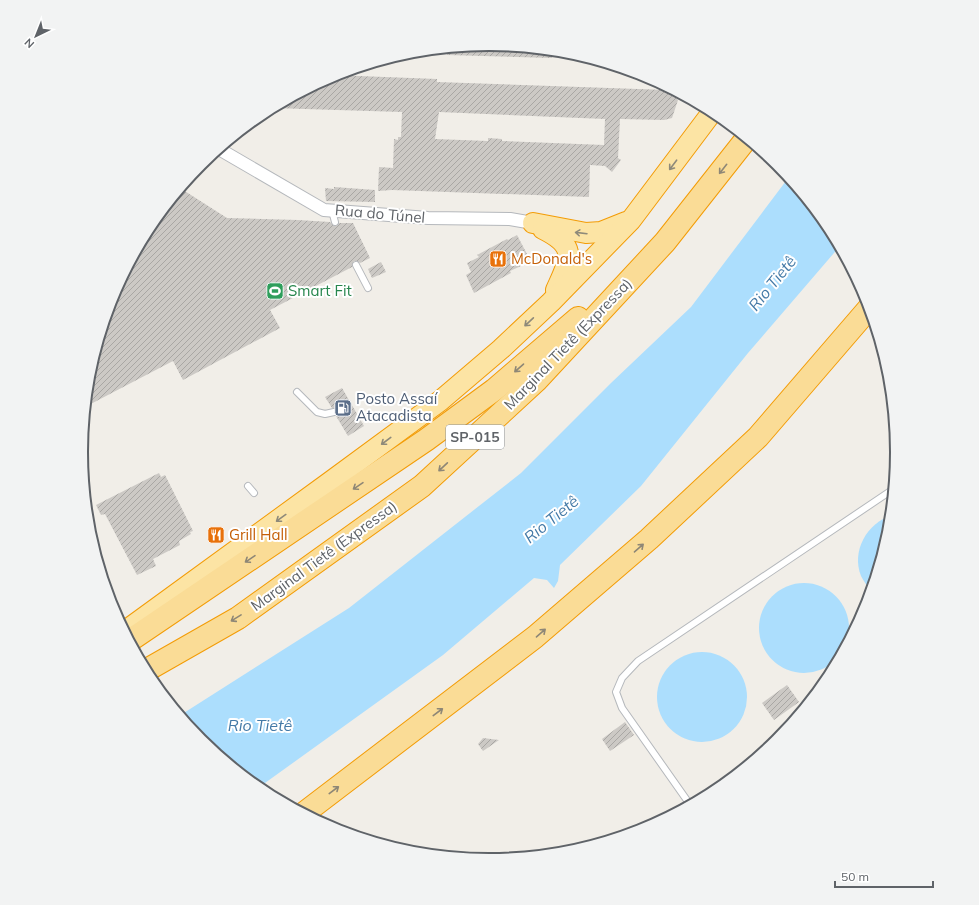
<svg xmlns="http://www.w3.org/2000/svg" width="979" height="905" font-family="Mulish,sans-serif">
	<style>
		.water { fill: #acdefd }
		.building { fill: url(#building-hatch); fill-rule: evenodd }
		.lines { fill: none; stroke-linecap: round; stroke-linejoin: round }
		.service-casing { stroke: #b5b8bc; stroke-width: 8 }
		.minor-casing { stroke: #b5b8bc; stroke-width: 14 }
		.trunk-casing { stroke: #f39c06; stroke-width: 22 }
		.motorway-casing { stroke: #f39c06; stroke-width: 24 }
		.service { stroke: #fff; stroke-width: 6 }
		.minor { stroke: #fff; stroke-width: 12 }
		.trunk { stroke: #fce4a4; stroke-width: 20 }
		.motorway { stroke: #fadc96; stroke-width: 22 }
		.oneway { stroke: #8e8a7a }
		.oneway2 { stroke: #8e8776 }
		.labels { text-anchor: middle; stroke-width: 4; stroke-linejoin: round; paint-order: stroke }
		.shield { fill: #fff; stroke: #8f9295; stroke-width: 1 }
		.shield-label { font-size: 14px; font-weight: bold; fill: #5f6368 }
		.street-label { font-size: 15px; fill: #5f6368; stroke: #fff }
		.food-label { font-size: 15px; fill: #c56008; stroke: #fff; text-anchor: start }
		.leisure-label { font-size: 15px; fill: #27864d; stroke: #fff; text-anchor: start }
		.service-label { font-size: 15px; fill: #4e5e75; stroke: #fff; text-anchor: start }
		.water-label { font-size: 16px; font-style: italic; fill: #447aa7; stroke: #fff }
		.rim { fill: none; stroke: #5f6368; stroke-width: 2 }
	</style>
	<defs>
		<pattern id="building-hatch" width="6" height="6" patternUnits="userSpaceOnUse"><rect width="6" height="6" fill="#ccc9c5"/><path d="M-1 1l2-2M0 6l6-6M5 7l2-2" fill="none" stroke="#a9a7a4"/></pattern>
	</defs>
	<rect width="100%" height="100%" fill="#f1eee8"/>
	<!-- water -->
	<g class="water">
		<polygon points="789,177 829,226 840,246 748,353 641,486 560,565 558,581 554,588 547,580 534,578 443,655 258,788 200,741 179,716 349,608 521,473 611,383 691,307"/>
		<path d="M892,515l-2,17 -18,60c-4,-5 -8,-10 -11,-16 -10,-25 6,-53 31,-61z"/>
		<circle cx="804" cy="628" r="45"/>
		<circle cx="702" cy="697" r="45"/>
	</g>
	<!-- building -->
	<g class="building">
		<polygon points="490,44 553,50 552,58 447,55 447,48"/>
		<path d="M333,75l104,4v3l230,8 11,10 -6,18 -8,2 -44,-1 -2,39 3,2 -9,12 -7,-6 -15,-1 -1,32 -197,-7 -14,1 1,-24 14,1 1,-29 4,1v-3h3l1,-25 -130,-4zM439,112l166,7 -1,26 -102,-4v-2l-14,-1v3l-53,-2z"/>
		<polygon points="334,187 375,190 375,202 326,201 325,188 334,189"/>
		<polygon points="180,188 227,218 298,220 330,222 334,226 338,225 339,223 353,223 370,258 360,263 357,261 354,261 352,267 270,310 280,328 183,380 173,361 85,407 89,373 112,296 150,225"/>
		<polygon points="517,235 528,256 518,261 521,266 510,271 511,273 474,293 466,275 471,272 467,263 479,257 477,255 507,239 508,240"/>
		<polygon points="381,262 386,272 372,278 368,269"/>
		<polygon points="342,388 364,426 348,436 336,416 338,413 338,409 335,408 332,408 325,397"/>
		<polygon points="159,473 161,477 165,475 193,531 190,532 191,534 179,541 180,545 153,559 156,566 137,575 105,514 101,515 96,505"/>
		<polygon points="787,685 799,702 774,720 762,703"/>
		<polygon points="625,722 634,735 610,751 602,739"/>
		<polygon points="483,738 499,740 483,751 478,744"/>
	</g>
	<g class="lines">
		<defs>
			<g id="service">
				<polyline points="332,211 335,222"/>
				<polyline points="356,265 368,288"/>
				<polyline points="297,392 317,412 325,414 334,412"/>
				<polyline points="248,486 254,493"/>
				<polyline points="691,806 622,708 616,692 622,678 638,661 895,488"/>
			</g>
			<polyline id="minor" points="219,149 324,210 428,218 510,219 533,223"/>
			<g id="trunk">
				<polyline points="533,223 586,233 601,232 626,222"/>
				<path d="M543,229c36,18 27,30 13,61"/>
				<polyline points="124,632 330,482 440,401 501,349 551,302 631,220 713,111"/>
			</g>
			<g id="motorway">
				<polyline points="129,641 426,440 494,390 578,318"/>
				<polyline points="145,671 238,618 422,486 536,381 665,242 747,138"/>
				<polyline points="303,814 535,637 649,539 758,437 870,307"/>
			</g>
		</defs>
		<!-- service casing -->
		<use href="#service" class="service-casing"/>
		<!-- minor casing -->
		<use href="#minor" class="minor-casing"/>
		<!-- trunk casing -->
		<use href="#trunk" class="trunk-casing"/>
		<!-- motorway casing -->
		<use href="#motorway" class="motorway-casing"/>
		<!-- service -->
		<use href="#service" class="service"/>
		<!-- minor -->
		<use href="#minor" class="minor"/>
		<!-- trunk -->
		<use href="#trunk" class="trunk"/>
		<!-- motorway -->
		<use href="#motorway" class="motorway"/>
	</g>
	<!-- one-way arrows -->
	<defs><path id="oneway-shaft" d="M-6 0H5M1.5-3L5.5 0L1.5 3" fill="none" stroke-width="1.6" stroke-linecap="round" stroke-linejoin="round"/></defs>
	<g class="oneway">
		<use href="#oneway-shaft" transform="translate(673 165) rotate(127)"/>
		<use href="#oneway-shaft" transform="translate(581 233) rotate(-173)"/>
		<use href="#oneway-shaft" transform="translate(529 322) rotate(137)"/>
		<use href="#oneway-shaft" transform="translate(386 441) rotate(143)"/>
		<use href="#oneway-shaft" transform="translate(281 518) rotate(144)"/>
	</g>
	<g class="oneway2">
		<use href="#oneway-shaft" transform="translate(723 169) rotate(128)"/>
		<use href="#oneway-shaft" transform="translate(519 368) rotate(139)"/>
		<use href="#oneway-shaft" transform="translate(443 467) rotate(137)"/>
		<use href="#oneway-shaft" transform="translate(358 486) rotate(146)"/>
		<use href="#oneway-shaft" transform="translate(639 548) rotate(-41)"/>
		<use href="#oneway-shaft" transform="translate(250 559) rotate(146)"/>
		<use href="#oneway-shaft" transform="translate(236 618) rotate(148)"/>
		<use href="#oneway-shaft" transform="translate(541 633) rotate(-41)"/>
		<use href="#oneway-shaft" transform="translate(438 712) rotate(-37)"/>
		<use href="#oneway-shaft" transform="translate(334 790) rotate(-37)"/>
	</g>
	<!-- icons -->
	<defs>
		<symbol id="restaurant-square" viewBox="-11 -11 22 22"><rect x="-9" y="-9" width="18" height="18" rx="4" fill="#e8710a" stroke="#fff"/><path d="M-5-6h1v4h1v-4h1v4h1v-4h1v5L-1.5 .5V6h-2V.5L-5-1ZM5-6V6H3V1.5H1.5Q1.5-4 5-6Z" fill="#fff"/></symbol>
		<symbol id="stadium-square" viewBox="-11 -11 22 22"><rect x="-9" y="-9" width="18" height="18" rx="4" fill="#2e9e5b" stroke="#fff"/><path d="M0-5a6.5 5 0 1 0 0 10a6.5 5 0 1 0 0-10ZM-3.5-1.8h7v3.6h-7Z" fill="#fff"/></symbol>
		<symbol id="fuel-square" viewBox="-11 -11 22 22"><rect x="-9" y="-9" width="18" height="18" rx="4" fill="#5c6f8a" stroke="#fff"/><path d="M-5.5-6h7V0h2V4h1.3V-2.5L3-4.5l.8-.8L6-3V5H2.5V1h-1V6h-7ZM-4.2-4.7v3.2H.2V-4.7Z" fill="#fff"/></symbol>
	</defs>
	<g fill-rule="evenodd">
		<use href="#restaurant-square" x="488" y="249" width="20" height="20"/>
		<use href="#stadium-square" x="265" y="281" width="20" height="20"/>
		<use href="#fuel-square" x="333" y="398" width="20" height="20"/>
		<use href="#restaurant-square" x="206" y="525" width="20" height="20"/>
	</g>
	<g class="labels">
		<!-- shield labels -->
		<rect class="shield" x="446" y="425" width="58" height="24" rx="3"/>
		<g class="shield-label">
			<text x="475" y="442">SP-015</text>
		</g>
		<!-- street labels -->
		<g class="street-label">
			<text transform="translate(380 214) rotate(5)" y="5">Rua do Túnel</text>
			<text transform="translate(568 344) rotate(-46)" y="5">Marginal Tietê (Expressa)</text>
			<text transform="translate(324 556) rotate(-36)" y="5">Marginal Tietê (Expressa)</text>
		</g>
		<!-- food labels -->
		<g class="food-label">
			<text x="511" y="264">McDonald's</text>
			<text x="229" y="540">Grill Hall</text>
		</g>
		<!-- leisure labels -->
		<g class="leisure-label">
			<text x="288" y="296">Smart Fit</text>
		</g>
		<!-- service labels -->
		<g class="service-label">
			<text x="356" y="404">Posto Assaí<tspan x="356" dy="17">Atacadista</tspan></text>
		</g>
		<!-- water labels -->
		<g class="water-label">
			<text transform="translate(772 283) rotate(-51)" y="6">Rio Tietê</text>
			<text transform="translate(551 519) rotate(-39)" y="6">Rio Tietê</text>
			<text x="260" y="731">Rio Tietê</text>
		</g>
	</g>
	<!-- crop -->
	<path d="M0 0H979V905H0ZM88 452a401 401 0 1 1 802 0a401 401 0 1 1-802 0Z" fill="#f2f3f3" fill-rule="evenodd"/>
	<path class="rim" d="M88 452a401 401 0 1 1 802 0a401 401 0 1 1-802 0Z"/>
	<!-- north arrow -->
	<g transform="translate(36 36) rotate(223)" stroke="#ffffff" stroke-width="3" paint-order="stroke">
	<path d="M0-3L7 15L0 10L-7 15Z" fill="#5f6368"/>
	<text y="-6" font-size="11" font-weight="bold" text-anchor="middle" fill="#5f6368">N</text>
	</g>
	<!-- scale -->
	<path d="M835 881v6h98v-6" fill="none" stroke="#5f6368" stroke-width="2"/>
	<text x="841" y="881" font-size="12" fill="#5f6368" stroke="#ffffff" stroke-width="3" paint-order="stroke">50 m</text>
</svg>
